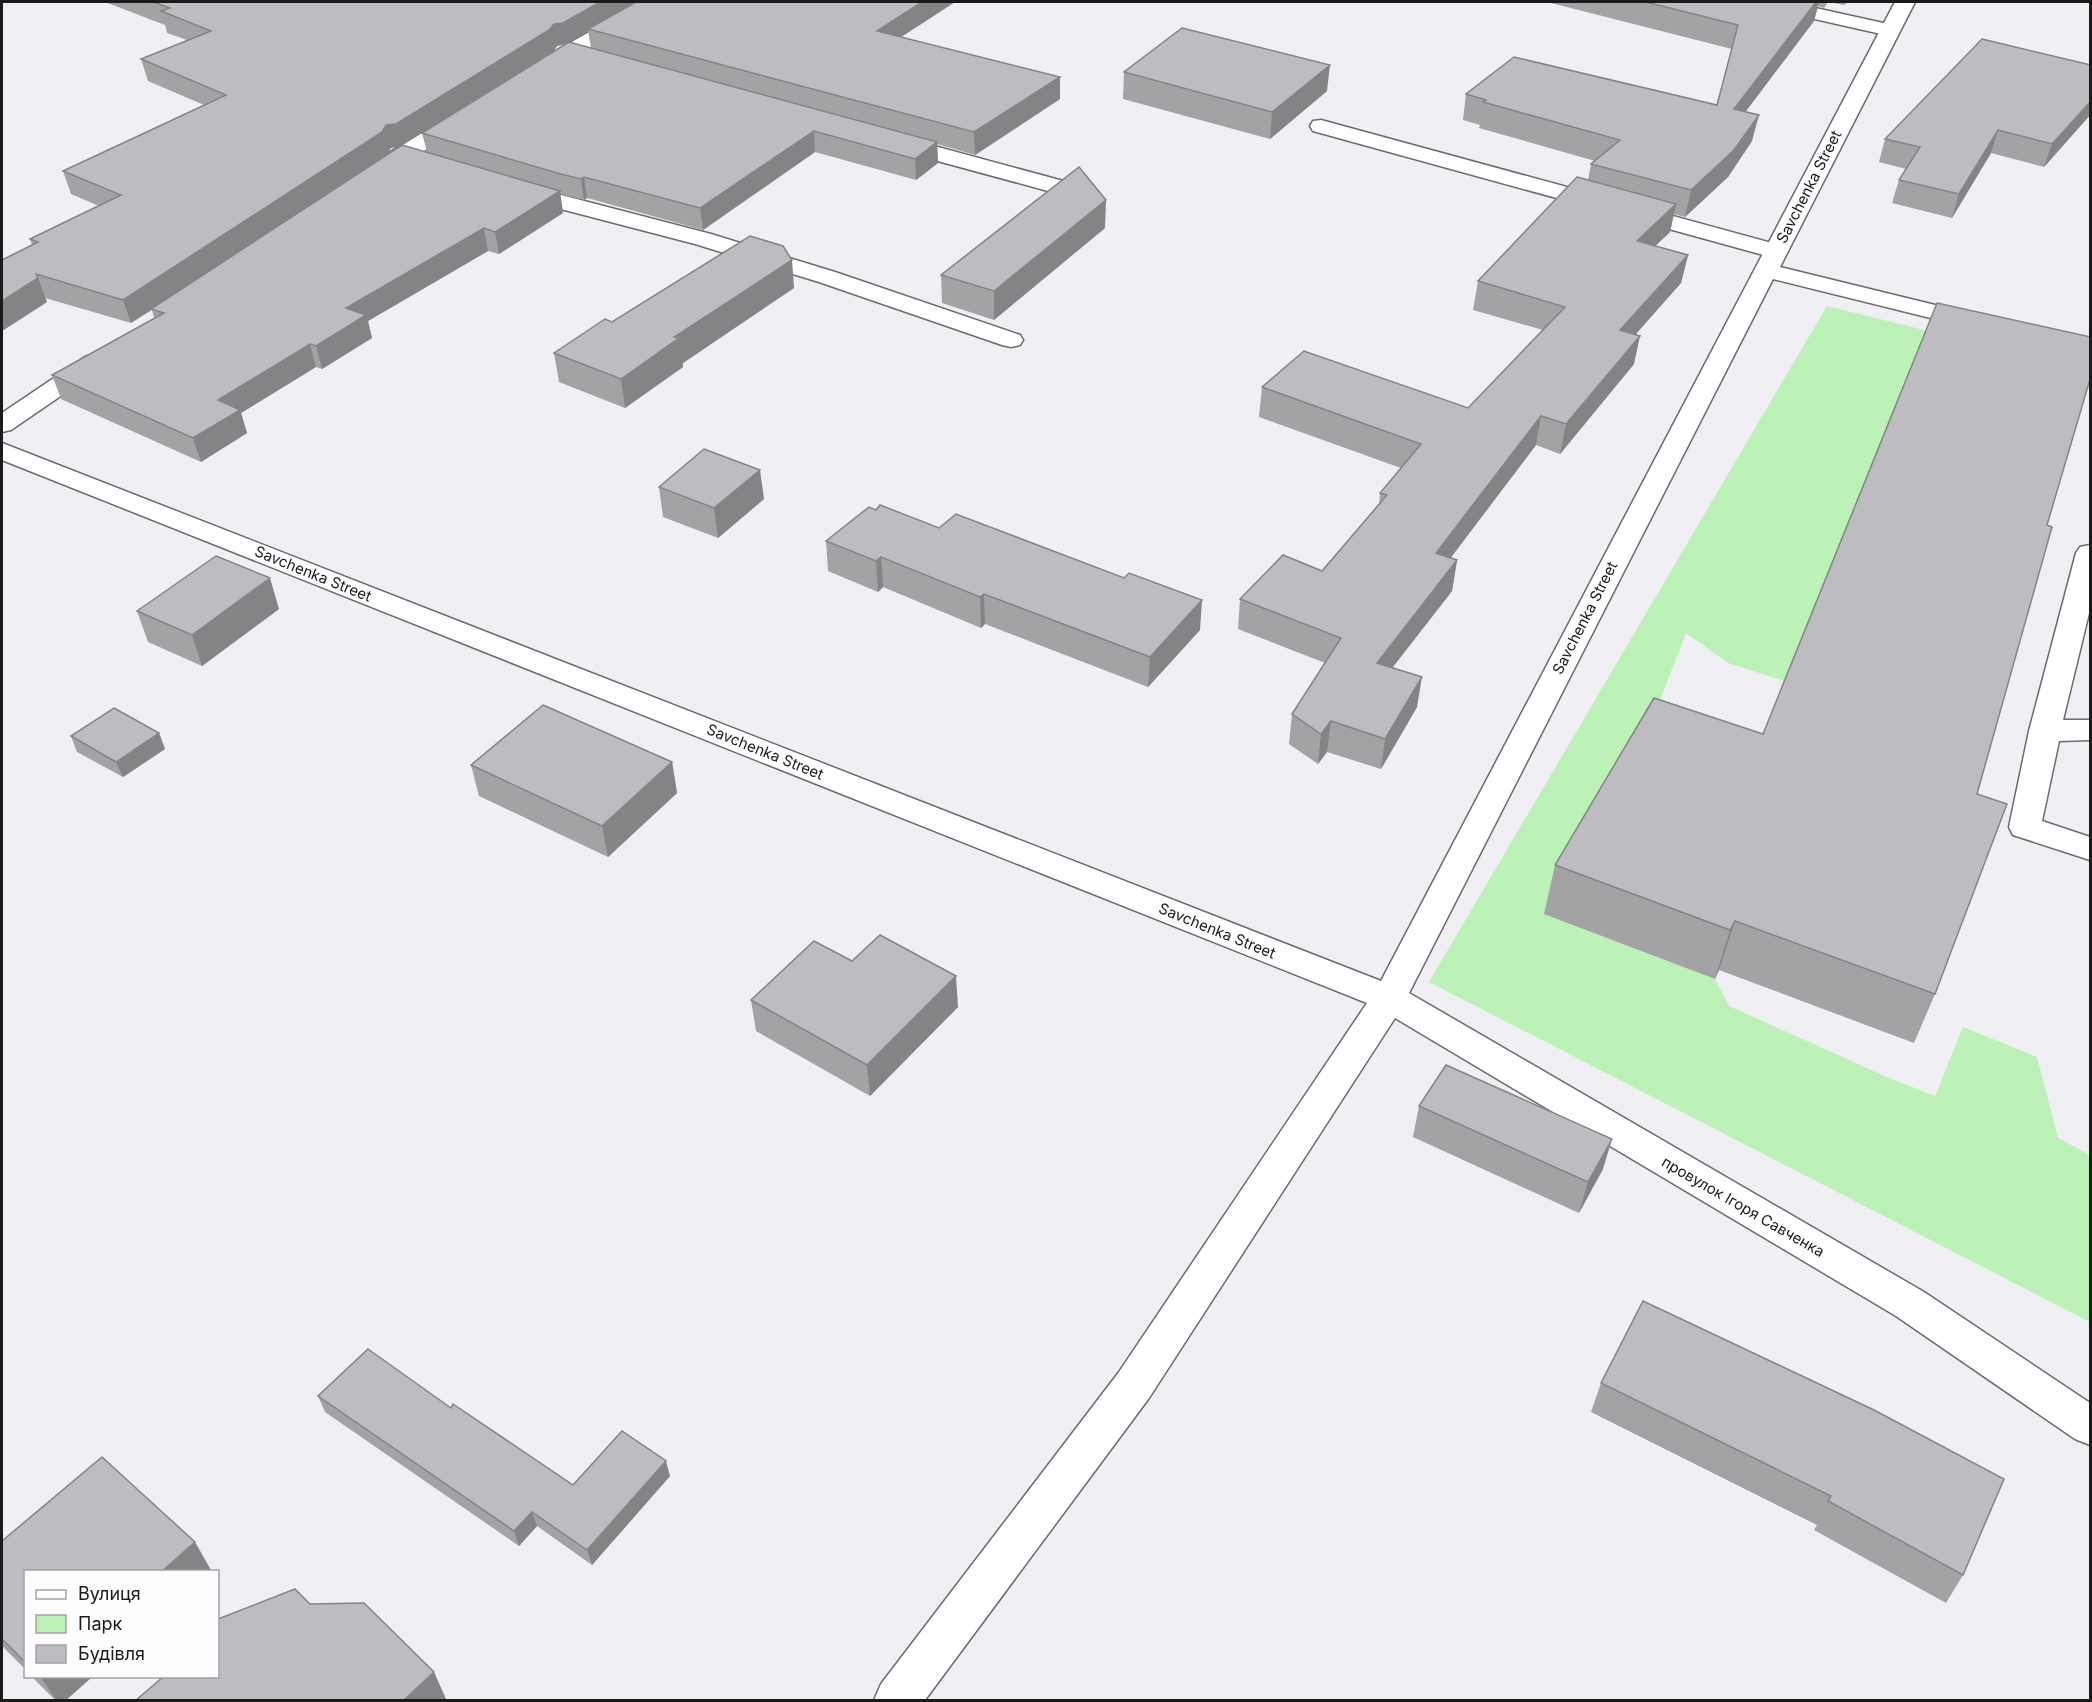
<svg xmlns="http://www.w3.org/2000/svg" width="2092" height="1702" font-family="Inter,sans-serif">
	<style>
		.green { fill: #bcf1b7 }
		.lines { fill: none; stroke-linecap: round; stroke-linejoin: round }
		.lane-casing { stroke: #6b6a6e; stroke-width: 3 }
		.street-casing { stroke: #6b6a6e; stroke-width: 3 }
		.lane { fill: #fff; fill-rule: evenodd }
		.street { fill: #fff; fill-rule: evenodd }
		.wall { fill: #a3a2a5; fill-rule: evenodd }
		.shaded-wall { fill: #848486 }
		.building { fill: #bdbcc0; stroke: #848486; stroke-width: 1.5 }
		.labels { text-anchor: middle; stroke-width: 4.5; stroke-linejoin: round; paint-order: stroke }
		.street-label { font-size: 15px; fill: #1a1a1b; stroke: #fdfdff }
	</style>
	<rect width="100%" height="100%" fill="#f0eff3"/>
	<!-- green -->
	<polygon class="green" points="1827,306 2090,371 2090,390 1922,348 1788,682 1728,663 1686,633 1642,746 1544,913 1715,979 1729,1006 1889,1078 1935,1096 1963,1027 2037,1057 2058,1138 2090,1155 2090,1322 1429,982"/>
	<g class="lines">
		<defs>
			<g id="lane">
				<polygon points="1755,2 1788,2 1897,26 1900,30 1897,34 1890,36 1757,6"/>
				<polygon points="1321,120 1783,246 1787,251 1783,256 1775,258 1767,256 1313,131 1310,126 1313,121"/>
				<polygon points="894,135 1067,182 1070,187 1067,192 1059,194 886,147 883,142 886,137"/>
				<polygon points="519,184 711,234 835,272 1020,335 1023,340 1020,345 1011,347 1002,345 819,282 695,244 511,196 508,191 511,186"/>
				<polygon points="2090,545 2090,609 2063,720 2090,720 2090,740 2059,741 2042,821 2090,837 2090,860 2013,835 2009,827 2029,731 2076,553 2080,547"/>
			</g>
			<g id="street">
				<polygon points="642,2 665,2 662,6 547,72 540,74 533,72 530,68 533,64"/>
				<polygon points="1895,2 1915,2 1780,267 1984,317 1987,322 1984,327 1975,329 1773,279 1409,993 1924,1292 2090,1403 2090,1445 2075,1439 1896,1316 1395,1018 1149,1398 925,1700 874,1700 881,1684 1119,1372 1367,1003 2,460 2,443 1381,981"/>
				<polygon points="463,110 471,111 474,116 471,121 383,177 375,179 367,177 364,172 367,167 455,111"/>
				<polygon points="94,354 103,357 107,362 103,367 11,430 2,432 2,413 85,357"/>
			</g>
		</defs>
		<!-- lane casing -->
		<use href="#lane" class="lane-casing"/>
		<!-- street casing -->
		<use href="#street" class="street-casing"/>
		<!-- lane -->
		<use href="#lane" class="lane"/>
		<!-- street -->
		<use href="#street" class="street"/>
	</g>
	<!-- wall -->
	<g class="wall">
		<path d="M105,2h850l-54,35 159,40v22l-85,56 -38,-11 1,19 -22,17 -101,-28 -112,78 -116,-32 -3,2 -24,-6 3,19 -64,41 -11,-3 -120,70 4,17 -50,31 -6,-2 -75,46 6,20 -46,29 -140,-63 -9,-24 102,-57 -2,-8 -21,13 -86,-25 2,4 -45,29 30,-86 -2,-6 69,-33 -28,-12 -8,-23 141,-66 -56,-24 -7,-22 46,-19 -20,-7 -2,-8zM588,31l3,17 -169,85 5,19 -40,2 4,-6 10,-2 152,-94 4,-6 9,-2z"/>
		<polygon points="1547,2 1847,2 1844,5 1828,2 1824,8 1818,6 1814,21 1745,112 1752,141 1728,177 1685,217 1674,214 1670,232 1655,246 1688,255 1681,283 1635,334 1634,364 1560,454 1536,445 1450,558 1457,560 1452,591 1392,668 1417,707 1381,769 1327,752 1318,764 1289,744 1292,714 1325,663 1238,629 1240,599 1322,571 1379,504 1380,493 1401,468 1259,417 1262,387 1468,408 1543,330 1473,310 1478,281 1588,180 1591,164 1595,161 1479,128 1480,125 1463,120 1466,94 1717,105 1732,49"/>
		<polygon points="2091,65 2091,114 2044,167 1991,153 1952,218 1892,203 1899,180 1906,169 1879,162 1885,139"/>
		<polygon points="1124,72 1327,91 1270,139 1123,99"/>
		<polygon points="1105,228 994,320 942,303 941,275"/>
		<polygon points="794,288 683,363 683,367 625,408 559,382 554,353 612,322"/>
		<polygon points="659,487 764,499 718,538 663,517"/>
		<polygon points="2047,525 1977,794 1935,994 1914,1043 1719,970 1715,979 1544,914 1555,865 1763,734"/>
		<polygon points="826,541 1200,630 1148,687 985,624 981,628 883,587 878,592 828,571"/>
		<polygon points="279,609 202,666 148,642 137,611"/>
		<polygon points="159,733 165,749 123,777 77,752 71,736"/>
		<polygon points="672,762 677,793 608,857 479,796 471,765"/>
		<polygon points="751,1000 958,1007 870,1096 756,1031"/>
		<polygon points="1419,1106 1603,1169 1579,1213 1413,1137"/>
		<polygon points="1643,1301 1963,1575 1946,1603 1814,1530 1817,1525 1591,1412 1601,1383"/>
		<polygon points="318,1396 451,1408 573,1485 670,1476 592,1565 537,1526 519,1546 325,1412"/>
		<polygon points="2,1541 211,1570 209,1572 26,1572 26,1670 2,1646"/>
		<polygon points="32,1677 92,1677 65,1701 56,1701"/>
	</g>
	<!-- shaded-wall -->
	<g class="shaded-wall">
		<polygon points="600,2 639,2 588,29 588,31 566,44 557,46 553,52 401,146 391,148 387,154 131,323 123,300 386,125 554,24"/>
		<polygon points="922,2 955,2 878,52 877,31"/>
		<polygon points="1816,2 1819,2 1814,21 1728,135 1734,109"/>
		<polygon points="1330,65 1327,91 1270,139 1272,112"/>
		<polygon points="1060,77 1060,99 975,155 974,132"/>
		<polygon points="2091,101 2091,114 2044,167 2052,144"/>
		<polygon points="1759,115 1752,141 1728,177 1685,217 1691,190"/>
		<polygon points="1998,130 1991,153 1952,218 1959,194"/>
		<polygon points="814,131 815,152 703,230 700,208"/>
		<polygon points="937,142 938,163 916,180 915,159"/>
		<polygon points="584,177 587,198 584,200 581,179"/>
		<polygon points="560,191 563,213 499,254 495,232"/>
		<polygon points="1106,200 1105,228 994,320 994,291"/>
		<polygon points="1676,204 1670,232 1631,269 1637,241"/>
		<polygon points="484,228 488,251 368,321 372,338 322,369 316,346 346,308"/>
		<polygon points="1688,255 1681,283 1614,359 1620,330"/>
		<polygon points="792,260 794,288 683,363 683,367 625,408 621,379 674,337"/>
		<polygon points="38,278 47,302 2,331 2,301"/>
		<polygon points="1640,336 1634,364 1560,454 1566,424"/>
		<polygon points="310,344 316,367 241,413 247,433 201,462 193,438 218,400"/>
		<polygon points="1541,416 1536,445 1431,584 1436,553"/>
		<polygon points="760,470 764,499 718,538 714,508"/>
		<polygon points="881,557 883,587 878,592 876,561"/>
		<polygon points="1457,560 1452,591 1372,694 1377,663"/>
		<polygon points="270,578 279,609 202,666 192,635"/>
		<polygon points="984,594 985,624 981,628 980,597"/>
		<polygon points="1202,600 1200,630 1148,687 1150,657"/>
		<polygon points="1422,677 1417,707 1381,769 1385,739"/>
		<polygon points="1331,721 1327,752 1318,764 1321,734"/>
		<polygon points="159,733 165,749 123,777 116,762"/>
		<polygon points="672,762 677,793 608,857 602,826"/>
		<polygon points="1735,921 1719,970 1715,979 1730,930"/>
		<polygon points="956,976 958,1007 870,1096 867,1065"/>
		<polygon points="1612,1139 1603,1169 1579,1213 1588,1182"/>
		<polygon points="666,1461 670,1476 592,1565 587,1550"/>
		<polygon points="532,1512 537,1526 519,1546 514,1531"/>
		<polygon points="195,1542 211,1570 209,1572 161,1572"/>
		<polygon points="434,1672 447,1701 403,1701"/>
		<polygon points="42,1677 92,1677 65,1701 57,1701 41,1678"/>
	</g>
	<!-- building -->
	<g class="building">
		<polygon points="153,2 600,2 563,23 554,24 549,30 396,124 386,125 382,132 123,300 36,274 38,278 2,301 2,260 38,242 30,239 121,195 63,171 226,95 141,59 211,31 161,11 170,8"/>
		<polygon points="636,2 922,2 877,31 1060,77 974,132 588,29"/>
		<polygon points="1646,2 1816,2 1734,109 1759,115 1734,150 1691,190 1591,164 1620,140 1483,102 1486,100 1466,94 1514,57 1717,105 1738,25"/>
		<polygon points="1182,28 1330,65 1272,112 1124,72"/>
		<polygon points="1982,39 2091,65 2091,101 2052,144 1998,130 1959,194 1899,180 1920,147 1885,139"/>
		<polygon points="569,42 937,142 915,159 814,131 700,208 584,177 581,179 557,173 422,133"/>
		<polygon points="402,145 560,191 495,232 484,228 346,308 366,315 316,346 310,344 218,400 240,410 193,438 52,375 164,313 151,309"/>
		<polygon points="1079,167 1106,200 994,291 941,275"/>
		<polygon points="1577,177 1676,204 1637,241 1688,255 1620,330 1640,336 1566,424 1541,416 1436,553 1457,560 1377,663 1422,677 1385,739 1331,721 1321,734 1292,714 1341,638 1240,599 1283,555 1322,571 1387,495 1380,493 1421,444 1262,387 1304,351 1468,408 1565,307 1478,281"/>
		<polygon points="750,236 783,246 792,260 674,337 679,338 621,379 554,353 605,319 612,322"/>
		<polygon points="1937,303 2091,337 2091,376 2047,525 2052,527 1977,794 2007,804 1935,994 1735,921 1730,930 1555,865 1654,698 1763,734"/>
		<polygon points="704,449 760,470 714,508 659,487"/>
		<polygon points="880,505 939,528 956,514 1124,578 1129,573 1202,600 1150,657 984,594 980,597 881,557 876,561 826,541 869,507 876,510"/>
		<polygon points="216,556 270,578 192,635 137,611"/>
		<polygon points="543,705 672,762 602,826 471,765"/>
		<polygon points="114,708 159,733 116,762 71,736"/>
		<polygon points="880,935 956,976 867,1065 751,1000 814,941 852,961"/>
		<polygon points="1446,1065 1612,1139 1588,1182 1419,1106"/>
		<polygon points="1643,1301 1874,1410 2004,1479 1963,1575 1828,1501 1831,1496 1601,1383"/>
		<polygon points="368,1349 451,1408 453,1404 573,1485 622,1431 666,1461 587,1550 532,1512 514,1531 318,1396"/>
		<polygon points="102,1457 195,1542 161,1572 26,1572 26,1663 2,1639 2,1541"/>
		<polygon points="295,1589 310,1604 364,1603 434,1672 403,1701 135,1701 163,1677 218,1677 218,1619"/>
	</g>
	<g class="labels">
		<!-- street labels -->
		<g class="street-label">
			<text transform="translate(1809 187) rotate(-63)" y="5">Savchenka Street</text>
			<text transform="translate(313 574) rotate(22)" y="5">Savchenka Street</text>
			<text transform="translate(1585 618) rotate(-63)" y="5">Savchenka Street</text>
			<text transform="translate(765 752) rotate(22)" y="5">Savchenka Street</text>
			<text transform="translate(1217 931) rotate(22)" y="5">Savchenka Street</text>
			<text transform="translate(1743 1207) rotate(30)" y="5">провулок Ігоря Савченка</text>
		</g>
	</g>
	<!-- border -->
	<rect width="2092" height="1702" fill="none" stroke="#1a1a1b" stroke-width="6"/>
	<!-- legend -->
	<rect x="24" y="1570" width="195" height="108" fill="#fdfdff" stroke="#a2a2a4" stroke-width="1.5"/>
	<rect x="36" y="1590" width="30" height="9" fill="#ffffff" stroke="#a2a2a4" stroke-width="1.5"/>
	<text x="78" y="1600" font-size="18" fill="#1a1a1b">Вулиця</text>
	<rect x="36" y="1615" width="30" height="18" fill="#bcf1b7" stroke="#a2a2a4" stroke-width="1.5"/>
	<text x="78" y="1630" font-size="18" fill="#1a1a1b">Парк</text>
	<rect x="36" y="1645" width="30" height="18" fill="#bdbcc0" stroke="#a2a2a4" stroke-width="1.5"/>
	<text x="78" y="1660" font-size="18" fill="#1a1a1b">Будівля</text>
</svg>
